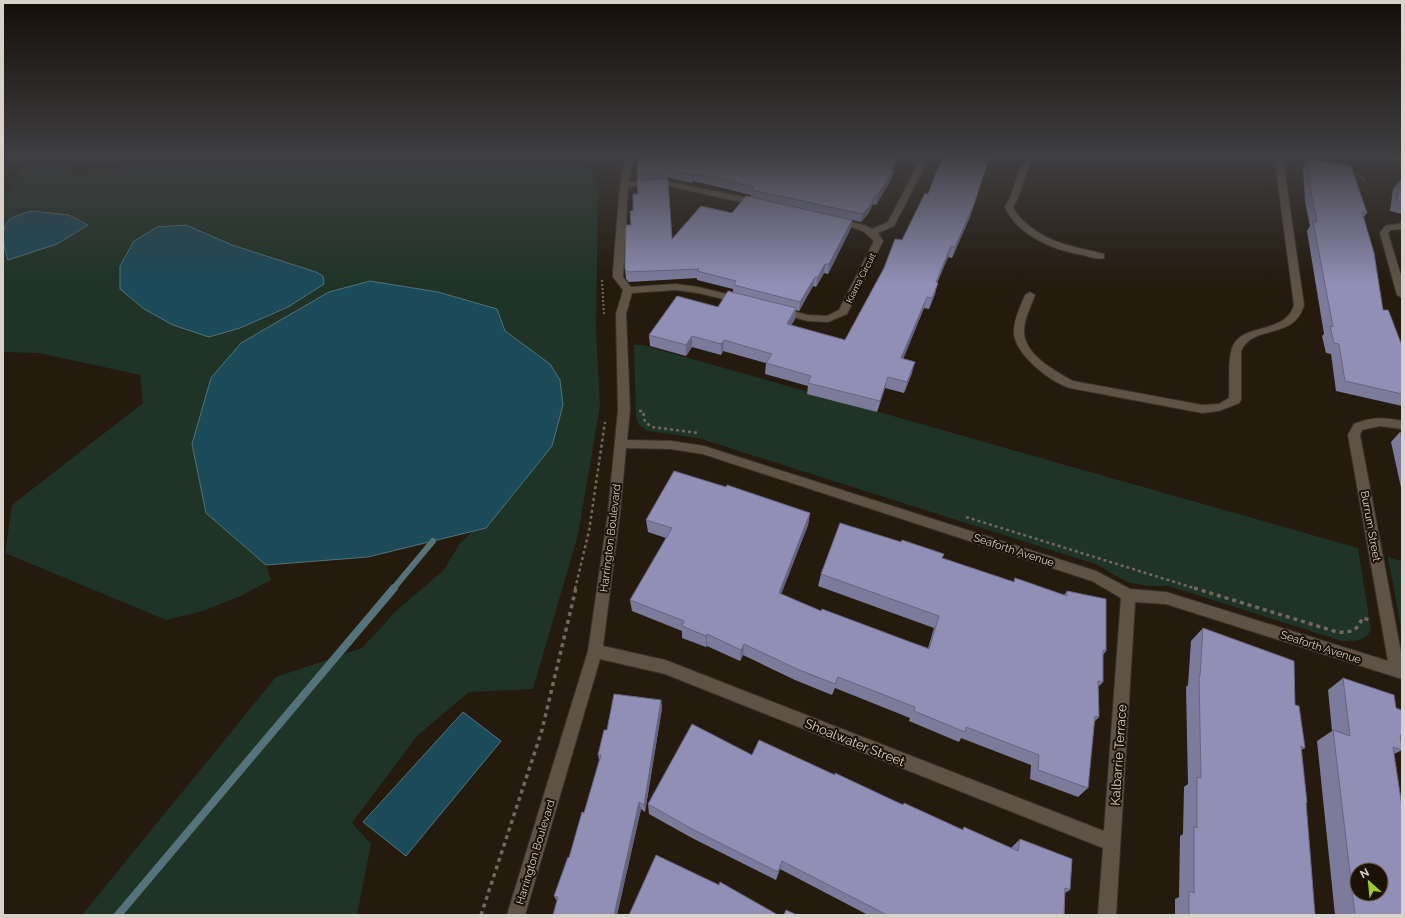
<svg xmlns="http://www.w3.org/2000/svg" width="1405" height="918" font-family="Raleway,sans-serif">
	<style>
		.green { fill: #1f3326; fill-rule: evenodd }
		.water { fill: #1b4a58; stroke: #54737a }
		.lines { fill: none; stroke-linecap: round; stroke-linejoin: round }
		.stream-far1 { stroke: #54737a; stroke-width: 6 }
		.stream { stroke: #54737a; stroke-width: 8 }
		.service-casing { stroke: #3a322c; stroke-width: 2 }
		.minor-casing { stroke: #3a322c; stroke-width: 2 }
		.trunk-casing { stroke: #3a322c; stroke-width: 2 }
		.path-far2 { stroke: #71685e; stroke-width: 2; stroke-dasharray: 2 2; stroke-linecap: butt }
		.path-far1 { stroke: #71685e; stroke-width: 2.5; stroke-dasharray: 3 3; stroke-linecap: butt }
		.path { stroke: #71685e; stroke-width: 3.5; stroke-dasharray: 4 4; stroke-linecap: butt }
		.service { fill: #5f5345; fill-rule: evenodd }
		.minor { fill: #5f5345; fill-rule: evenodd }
		.trunk { fill: #c35874; fill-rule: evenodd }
		.wall { fill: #7d7b9c; fill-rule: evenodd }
		.shaded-wall { fill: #66647f }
		.building { fill: #918fb5; stroke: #66647f; fill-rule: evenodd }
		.labels { text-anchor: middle; stroke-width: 4; stroke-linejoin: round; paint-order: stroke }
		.far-street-label { font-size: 9px; fill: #d9d2ca; stroke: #1b1105 }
		.street-label { font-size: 11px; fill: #d9d2ca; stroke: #1b1105 }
		.near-street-label { font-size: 13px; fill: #d9d2ca; stroke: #1b1105 }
	</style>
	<rect width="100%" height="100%" fill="#241a0e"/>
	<!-- green -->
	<g class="green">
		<path d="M33,155h28l14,21c26,-3 52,-6 75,-21h413l-1,11 30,2 6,26 -2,134 4,78 -22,129 -45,154 -64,3 -52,44 -65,87 19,21 -14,71h-275l194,-238 86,-29 34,-37 48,-41 16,-27 12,-11 14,-4 40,-180 -21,-17 -8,-22 -59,-17 -68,-11 -164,232 60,52 5,15 -30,16 -38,15 -37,9 -161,-67 7,-48 131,-102 -3,-28 -101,-22 -36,-1v-104l5,11 80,-34 -19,-10 -61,5 -5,7v-29zM186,225l46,20 84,27 8,12 -36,23 -48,21 -31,9 -89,-71 14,-24 23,-15z"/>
		<path d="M634,345h9l715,203 13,82c-7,12 -16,11 -29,11l-174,-55c-36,0 -40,-2 -70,-21l-400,-127 -50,-7 -9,-6 -3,-7z"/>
		<polygon points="1388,557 1402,561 1402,634"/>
	</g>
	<!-- water -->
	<g class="water">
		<path d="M31,211l38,4 19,10 -31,19 -49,16c-4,-11 -8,-30 0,-39 5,-5 16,-7 23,-10z"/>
		<polygon points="186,225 232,245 316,272 323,276 324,284 288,307 240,328 209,337 173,325 144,309 120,289 120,266 134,241 157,227"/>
		<polygon points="370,281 438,292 497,309 505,331 550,364 560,380 563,405 552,446 486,528 368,557 266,565 206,513 192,444 211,378 241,343 329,292"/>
		<polygon points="463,712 501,741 406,856 363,822"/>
	</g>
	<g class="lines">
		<!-- stream-far1 -->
		<polyline class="stream-far1" points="393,589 433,541"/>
		<!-- stream -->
		<polyline class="stream" points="118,915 394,588"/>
		<defs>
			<g id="service">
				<path d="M1025,155h8l-15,43 -5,9c4,9 11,15 19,21 22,17 46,19 72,26v4c-6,2 -14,-1 -21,-3 -29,-5 -65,-19 -78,-48l5,-9z"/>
				<path d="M1270,155h9l4,5 21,145c-10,36 -50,18 -63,46v49l-2,3 -20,8 -17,2 -132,-25c-20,-6 -57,-35 -56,-57 0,-13 7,-25 11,-36l5,-3 5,3c-4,11 -11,24 -11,36 0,24 31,40 49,50l129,24 17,-1 10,-6c1,-15 -1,-32 2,-46 6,-32 54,-15 63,-47l-19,-144z"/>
			</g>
			<g id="minor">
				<path d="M626,155h8l-5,27h40l89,18 4,3 -4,3 -89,-20 -41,1 -5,90 8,10 45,-3 22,3 45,11 2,2 -5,3 -42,-10 -22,-3 -44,3 -6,21 4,96 -3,30 44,1 33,5 392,125 34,18 36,3 222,69 -40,-226 6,-11c16,-7 31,-7 48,-3v8l-22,-3 -18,4 -2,5 42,223v21l-236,-75 -31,-2 -19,313h-18l5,-67 -438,-174 -65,-15 -75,256h-18l81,-264 20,-138 10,-103 -2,-96 7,-24 -10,-13v-6l7,-86zM626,448l45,1 32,5 389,127 29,17 -17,233 -439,-171 -62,-14 17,-133z"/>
				<polygon points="907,155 915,155 925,166 894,226 878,233 883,241 847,314 828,322 808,321 777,313 776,311 777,309 781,308 808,315 827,316 839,310 874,241 863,231 833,221 837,218 864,225 872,229 888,222 917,166"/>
				<polygon points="1402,223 1402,229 1391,230 1388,233 1402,279 1402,298 1397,295 1380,233 1385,226"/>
			</g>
			<polygon id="trunk" points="1374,155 1387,155 1402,160 1402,164"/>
		</defs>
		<!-- service casing -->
		<use href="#service" class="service-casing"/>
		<!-- minor casing -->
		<use href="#minor" class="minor-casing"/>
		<!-- trunk casing -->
		<use href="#trunk" class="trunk-casing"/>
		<!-- path-far2 -->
		<g class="path-far2">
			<polyline points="1296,155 1310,161"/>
			<polyline points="1352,155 1365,158"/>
			<polyline points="1350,171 1364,179 1363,183"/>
			<polyline points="602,280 604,315"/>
		</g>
		<!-- path-far1 -->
		<g class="path-far1">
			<polyline points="639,411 643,411 645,422 652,427 698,433"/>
			<polyline points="966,517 1197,589"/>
			<polyline points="575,589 589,531 605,422"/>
		</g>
		<!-- path -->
		<g class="path">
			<path d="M1194,588l143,44c13,1 21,-1 25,-14l8,2"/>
			<polyline points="481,915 542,730 576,588"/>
		</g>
		<!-- service -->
		<use href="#service" class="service"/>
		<!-- minor -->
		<use href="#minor" class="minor"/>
		<!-- trunk -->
		<use href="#trunk" class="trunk"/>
	</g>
	<!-- wall -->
	<g class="wall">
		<path d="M639,155l253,5 4,1 -4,17 -16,27 -3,-1 -5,10 -7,8 -9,-2 -1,8 -23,46 -4,-1 -8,14 -3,-1 -14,25 -3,-1 -1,9 -4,6 54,15 83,-146 58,-26 -16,49 -18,41 -4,-1 -11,26 -2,11 -6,15 -5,-1 -21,51 9,14 -8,20 -19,-5 -8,24 -70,-18 1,-8 -43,-12 1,-11 -43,-12 -2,4 -29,-8 -6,9 -36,-10 -1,-11 69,-28 15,-14v-4l-36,-9v-2l-68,4 -3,-3 -1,-10 6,-44 2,-14 5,-17 -1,-22zM667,177l25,6 2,-2 57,14v2l-19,16 -60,26z"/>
		<polygon points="1309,159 1367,213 1364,217 1383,310 1402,346 1402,406 1336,391 1331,354 1326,353 1322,336 1324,334 1307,231 1310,226 1305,202 1303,168"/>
		<polygon points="1400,180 1402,181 1402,214 1390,211 1393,189"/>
		<polygon points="1400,432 1402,433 1402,492 1391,442"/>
		<polygon points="810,513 808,525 781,594 821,611 928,648 934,628 818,586 821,574 942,558 1013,582 1015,578 1064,595 1067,591 1106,651 1103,655 1103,682 1098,687 1099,717 1094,722 1088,788 1078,797 1030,779 1031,765 961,738 959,742 909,721 910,718 835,688 832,695 795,680 743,655 740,661 707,646 706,647 682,638 682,631 632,611 630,600 666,538 648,532 646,520"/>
		<polygon points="1203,628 1295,705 1305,748 1301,750 1307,803 1306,803 1315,915 1175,915 1175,899 1179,897 1180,836 1183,834 1184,787 1188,784 1186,687 1188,685 1191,641"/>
		<polygon points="1343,678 1396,708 1402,715 1402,740 1401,740 1402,750 1394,754 1402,915 1335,915 1317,741 1332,731 1328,690"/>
		<polygon points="661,700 662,708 645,812 641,809 617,915 553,915 557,901 554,896 569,858 584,813 599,760 598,755 607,730"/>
		<polygon points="752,755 835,775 962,830 964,827 1011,848 1020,839 1070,890 1065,893 1064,915 868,915 780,869 776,880 692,838 649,814 648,804"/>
	</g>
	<!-- shaded-wall -->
	<g class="shaded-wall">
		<polygon points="990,155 992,155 986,168 970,217 952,258 955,247"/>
		<polygon points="896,161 892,178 876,205 877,196 890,169"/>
		<polygon points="694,173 694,181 692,183 692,175"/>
		<polygon points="875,196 873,204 868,214 861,222 862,214"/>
		<polygon points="852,220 851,228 828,274 829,264"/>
		<polygon points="951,246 948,257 933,293 936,282"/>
		<polygon points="825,264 824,273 816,287 817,278"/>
		<polygon points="815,277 813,286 799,311 800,302"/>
		<polygon points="938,283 935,294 929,309 932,298"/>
		<polygon points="927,297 924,308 899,369 901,358"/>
		<polygon points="796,308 795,319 786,335 787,324"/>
		<polygon points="692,336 692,347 686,356 686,345"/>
		<polygon points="724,340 723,351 721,355 721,344"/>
		<polygon points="915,362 912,373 904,393 907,382"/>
		<polygon points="888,377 885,388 877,412 880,401"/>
		<polygon points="810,513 808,525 777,605 779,593"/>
		<polygon points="707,634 707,646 706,647 706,636"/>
		<polygon points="744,644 743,655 740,661 741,650"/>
		<polygon points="661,700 662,708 645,812 644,805"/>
		<polygon points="639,802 641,809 617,915 614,915"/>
		<polygon points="782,861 780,869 776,880 778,872"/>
	</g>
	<!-- building -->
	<g class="building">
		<polygon points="639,155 893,155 892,160 896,161 890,169 894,170 877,196 875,196 870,206 862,214 752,190 754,187 694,173 692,175 667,169 667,172 637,172"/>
		<polygon points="945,155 990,155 973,207 955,247 951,246 936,282 938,283 932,298 927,297 901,358 915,362 907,382 888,377 880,401 808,383 811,376 766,363 772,354 724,340 721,344 692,336 686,345 649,335 677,296 718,307 728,291 796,308 787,324 845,340 884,268 895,239 902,240 925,193 928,194 937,170"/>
		<polygon points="1309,159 1351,166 1367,213 1362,212 1374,253 1383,310 1388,310 1389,312 1402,346 1402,394 1345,381 1339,344 1334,343 1330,326 1333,327 1313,221 1317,222 1311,192"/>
		<polygon points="668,179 672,239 701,206 732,213 746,196 852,220 829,264 825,264 817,278 815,277 800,302 734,285 736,281 697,271 699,269 628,272 625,269 625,258 626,225 631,225 630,211 633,211 633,194 638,194 637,180"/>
		<polygon points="1400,180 1402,181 1402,203 1397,202"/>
		<polygon points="1400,432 1402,433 1402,440"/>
		<polygon points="674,471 726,487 727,485 810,513 779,593 821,611 822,609 929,649 939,616 821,574 840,523 901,542 902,540 944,554 942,558 1014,582 1015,578 1067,596 1067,591 1106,599 1106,651 1103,650 1103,682 1098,681 1099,717 1095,716 1088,788 1038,770 1039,755 966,727 965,732 914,711 915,707 838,677 835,684 797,669 744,644 741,650 707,634 706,636 682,626 684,621 630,600 672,528 646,520"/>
		<polygon points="1203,628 1294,661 1295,705 1299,706 1305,748 1301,746 1307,803 1306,802 1315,915 1189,915 1189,891 1194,893 1194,826 1197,828 1197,777 1201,778 1199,675 1200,676"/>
		<path d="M1343,678l51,17 2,13 5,2 1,5v21l-2,-1 2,15 -9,-3 9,60v108h-47l-22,-185 17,6zM1357,870h24v24h-24z"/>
		<polygon points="614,694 661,700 644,805 639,802 614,915 553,915 558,897 554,896 568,857 569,858 582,812 584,813 601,755 598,755 604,730 607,730"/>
		<polygon points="692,724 752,755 759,740 835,775 835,773 903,805 904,803 963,830 964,827 1018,851 1020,839 1072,859 1070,890 1065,888 1064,915 887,915 782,861 778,872 692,829 648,804"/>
		<polygon points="656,855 719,885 720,882 778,915 629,915"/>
		<polygon points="786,910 797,915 784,915"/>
	</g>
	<!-- sky -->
	<linearGradient id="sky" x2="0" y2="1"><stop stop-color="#140e08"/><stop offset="0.55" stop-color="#3f3e41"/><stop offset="1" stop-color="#3f3e41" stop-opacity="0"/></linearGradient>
	<rect width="1405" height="284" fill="url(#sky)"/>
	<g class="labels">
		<!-- far-street labels -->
		<g class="far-street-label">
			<text transform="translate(861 278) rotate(-63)" y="3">Kiama Circuit</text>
		</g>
		<!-- street labels -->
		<g class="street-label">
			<text transform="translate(1371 526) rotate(80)" y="4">Burrum Street</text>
			<text transform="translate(610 538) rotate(-83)" y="4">Harrington Boulevard</text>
			<text transform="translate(1014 550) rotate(18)" y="4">Seaforth Avenue</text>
			<text transform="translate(1321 647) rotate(18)" y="4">Seaforth Avenue</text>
			<text transform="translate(535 852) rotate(-73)" y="4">Harrington Boulevard</text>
		</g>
		<!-- near-street labels -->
		<g class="near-street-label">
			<text transform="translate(855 742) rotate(22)" y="5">Shoalwater Street</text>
			<text transform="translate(1118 755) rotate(-86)" y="5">Kalbarrie Terrace</text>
		</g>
	</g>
	<!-- border -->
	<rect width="1405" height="918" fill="none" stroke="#d9d2ca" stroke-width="8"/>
	<!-- north arrow -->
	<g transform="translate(1369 882) rotate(333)"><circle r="19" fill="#1b1105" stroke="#675e54"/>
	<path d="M0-3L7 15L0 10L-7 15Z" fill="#9fca2c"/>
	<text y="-6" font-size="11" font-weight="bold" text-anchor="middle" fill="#d9d2ca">N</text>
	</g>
</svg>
